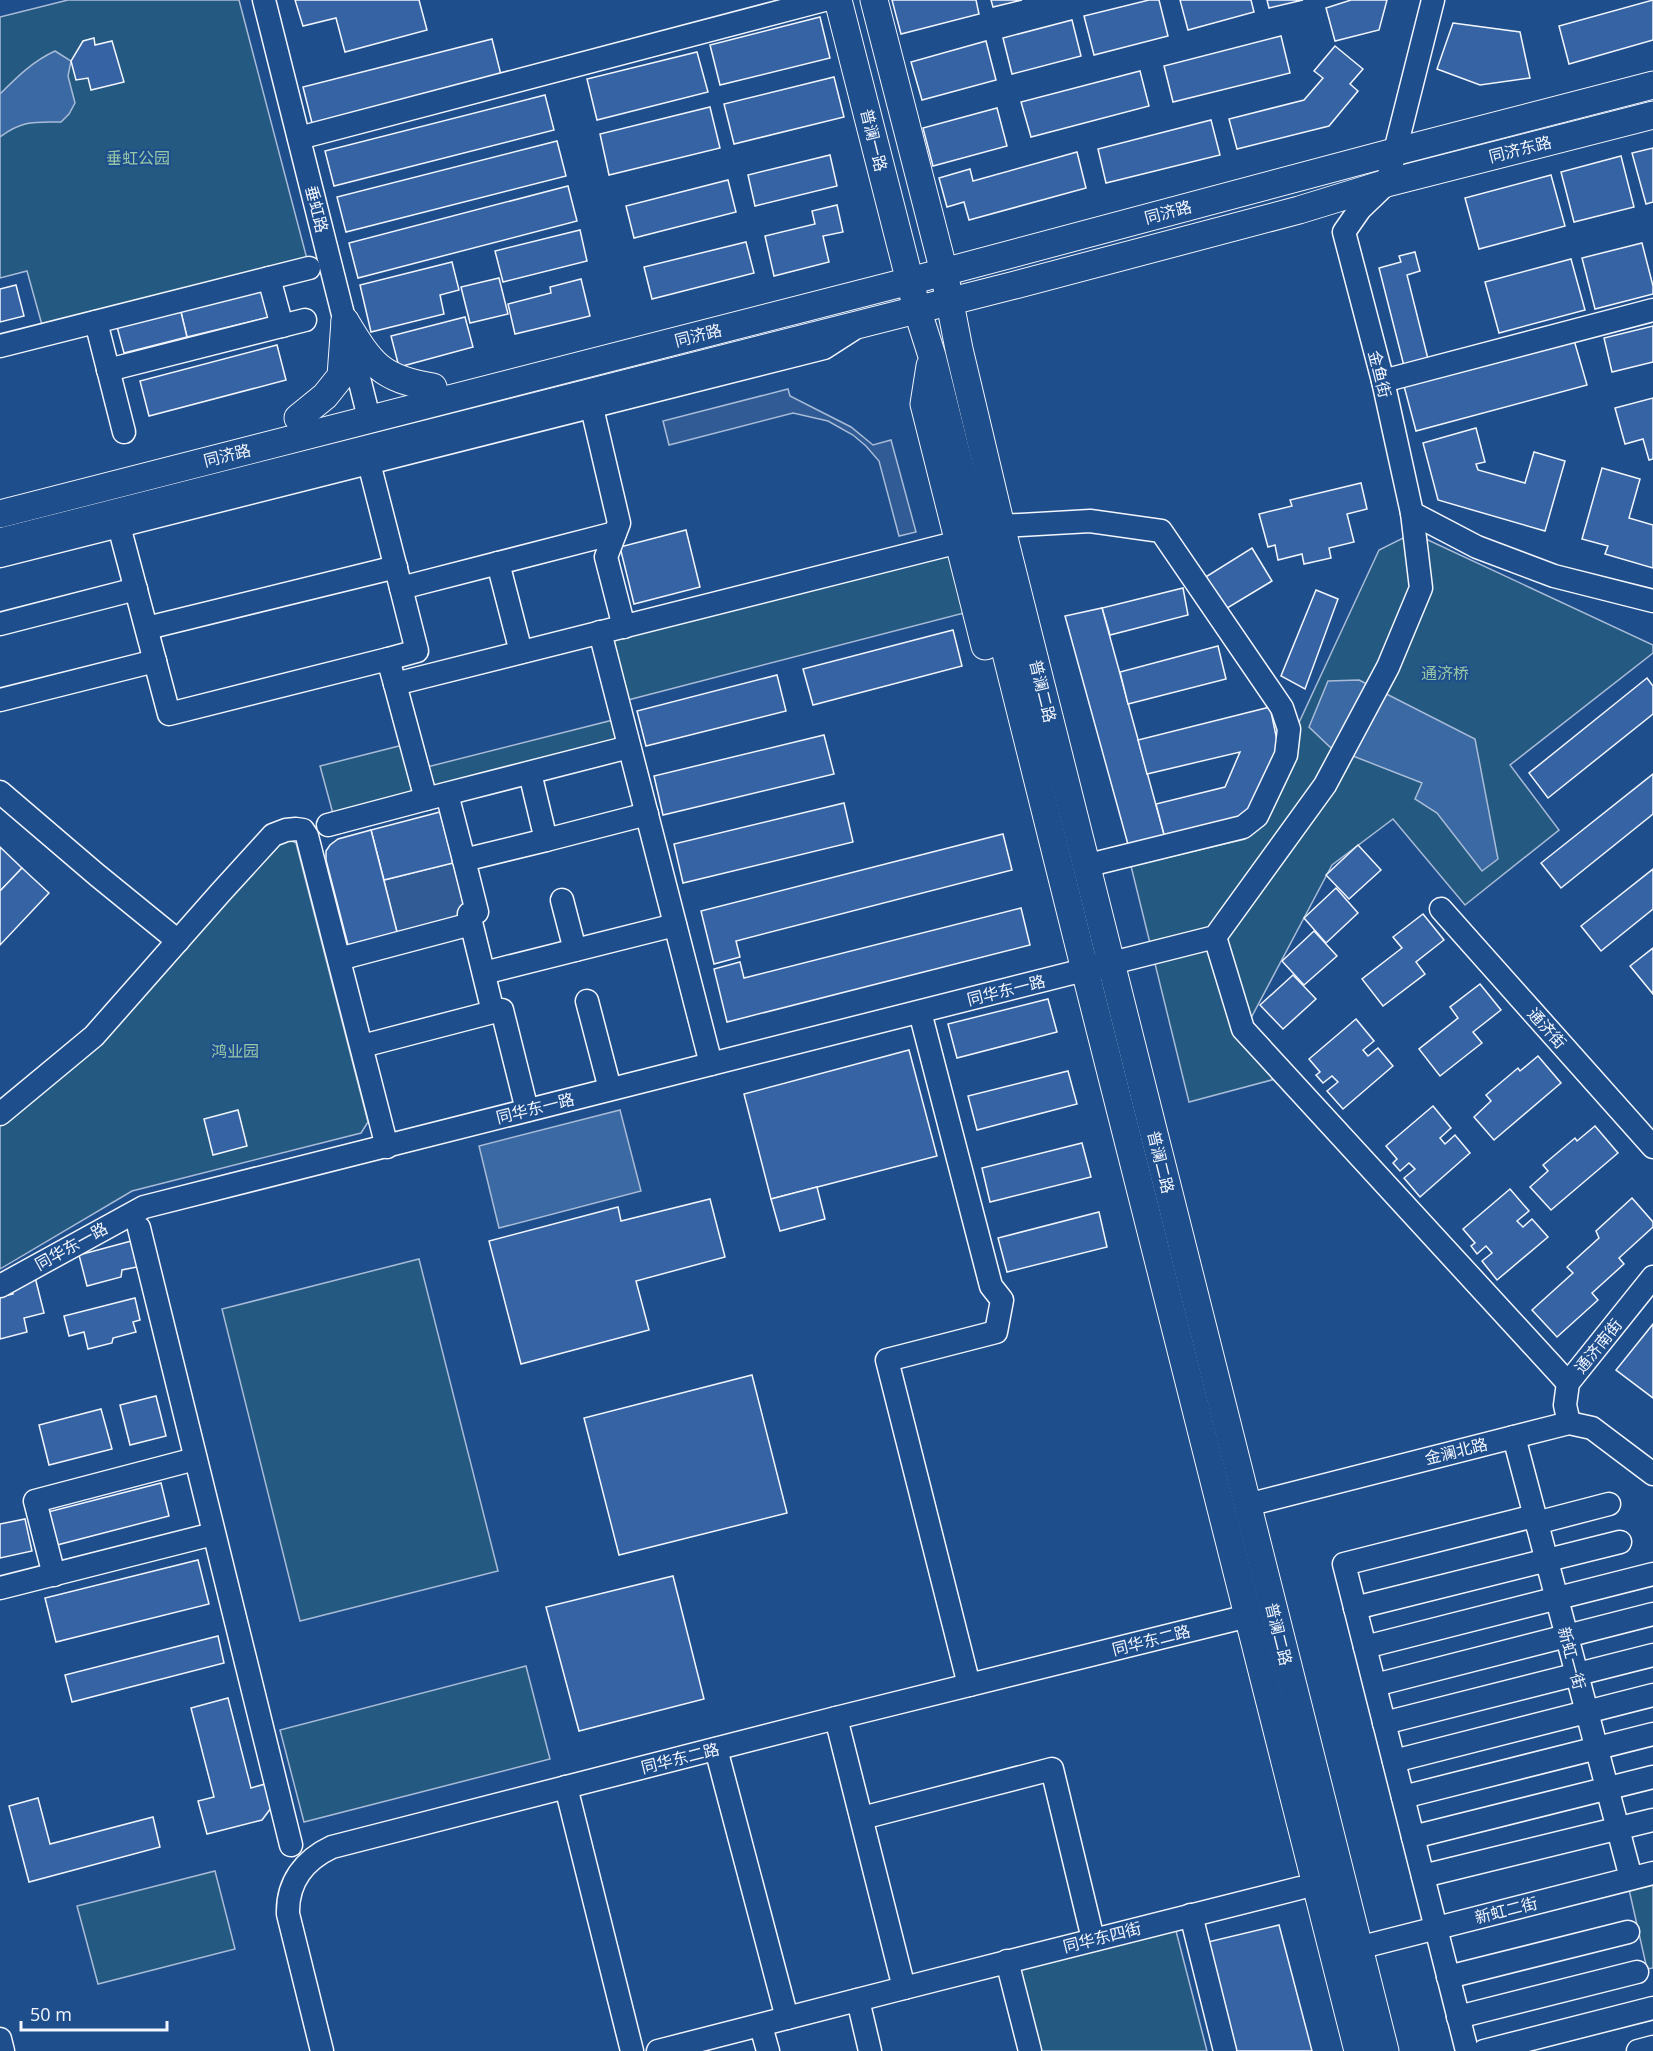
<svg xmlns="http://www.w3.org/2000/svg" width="1653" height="2051" font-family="'Open Sans','Noto Sans SC',sans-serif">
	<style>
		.green { fill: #245a82; stroke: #a8bbd7; stroke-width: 1.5 }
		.parking { fill: #305b95; stroke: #a8bbd7; stroke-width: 1.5 }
		.water { fill: #3b69a3; stroke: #a8bbd7; stroke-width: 1.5 }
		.building { fill: #3563a3; stroke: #f2f6ff; stroke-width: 1.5 }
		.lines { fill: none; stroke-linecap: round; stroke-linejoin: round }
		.minor-casing { stroke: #f2f6ff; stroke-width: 25 }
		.major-casing { stroke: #f2f6ff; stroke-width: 29 }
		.minor { stroke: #1f4e8c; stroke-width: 22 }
		.major { stroke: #1f4e8c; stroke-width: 27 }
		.labels { text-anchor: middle; stroke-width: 4.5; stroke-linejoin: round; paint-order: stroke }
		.street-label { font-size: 16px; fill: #f2f6ff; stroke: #1f4e8c }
		.park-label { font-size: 16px; fill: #97c8a6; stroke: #1f4e8c }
	</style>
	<rect width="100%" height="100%" fill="#1f4e8c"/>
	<!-- green -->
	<g class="green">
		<polygon points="68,0 239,0 307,259 42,325 27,271 0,278 0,17"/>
		<polygon points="1413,533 1653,645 1653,653 1510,765 1559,830 1465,905 1393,819 1332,865 1242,1035 1279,1078 1189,1102 1131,866 1245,839 1379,550"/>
		<polygon points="948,551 964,613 624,701 608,638"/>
		<polygon points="617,719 624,745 429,794 423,768"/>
		<polygon points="407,744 422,798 335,821 320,766"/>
		<polygon points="288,839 296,843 368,1122 361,1133 132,1191 0,1269 0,1123 277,842"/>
		<polygon points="419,1259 498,1571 300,1621 222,1309"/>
		<polygon points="526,1666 550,1759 304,1822 280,1730"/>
		<polygon points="215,1871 235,1949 98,1984 77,1906"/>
		<polygon points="1653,1879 1653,1968 1647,1969 1628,1885"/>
		<polygon points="1175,1927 1207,2051 1039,2051 1019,1969"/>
	</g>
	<!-- parking -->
	<g class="parking">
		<polygon points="788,389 790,396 851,427 873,445 891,440 916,532 899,536 879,461 866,446 853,435 828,421 793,413 669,445 663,421"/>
		<polygon points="453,863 466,915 397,932 384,880"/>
	</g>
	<!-- water -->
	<g class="water">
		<path d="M55,51l16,10 -3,15 7,27 -6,11 -8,8c-26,0 -39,-2 -61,15v-43c17,-17 33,-33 55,-43z"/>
		<polygon points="1359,680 1475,739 1498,859 1482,871 1437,813 1415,799 1422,783 1330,747 1309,727 1328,681"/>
		<polygon points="620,1110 641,1191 499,1228 479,1146"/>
	</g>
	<!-- building -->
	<g class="building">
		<polygon points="295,0 419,0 427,30 345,52 336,18 303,26"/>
		<polygon points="892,0 976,0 979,14 901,34"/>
		<polygon points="991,0 1022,0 993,7"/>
		<polygon points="1149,0 1159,0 1168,36 1094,55 1084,16"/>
		<polygon points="1180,0 1251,0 1254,12 1188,30"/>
		<polygon points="1267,0 1303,0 1269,8"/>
		<polygon points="1351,0 1387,0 1379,30 1335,41 1326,8"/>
		<polygon points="1653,0 1653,40 1569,64 1559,26"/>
		<polygon points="820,17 830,58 720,85 710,45"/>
		<polygon points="1072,20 1081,56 1012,74 1003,38"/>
		<polygon points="1453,23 1520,32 1530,78 1480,85 1437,69"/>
		<polygon points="1281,36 1290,73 1173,102 1164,66"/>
		<polygon points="94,38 95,45 112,41 124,82 91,90 88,78 76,80 71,61 83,41"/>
		<polygon points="492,39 502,79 313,127 303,87"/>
		<polygon points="986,41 996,80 922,100 911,62"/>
		<polygon points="1335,46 1363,69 1350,84 1358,91 1329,126 1237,149 1229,119 1304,100 1323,78 1314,71"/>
		<polygon points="697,52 708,92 597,120 587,79"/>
		<polygon points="1140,71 1149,106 1031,137 1021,102"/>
		<polygon points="834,77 844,117 734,144 724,104"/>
		<polygon points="545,95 554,130 334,186 325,151"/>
		<polygon points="710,107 720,148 609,175 600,134"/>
		<polygon points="997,108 1007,146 933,166 923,128"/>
		<polygon points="1211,120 1220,155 1106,183 1098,149"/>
		<polygon points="557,141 566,176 346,232 337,197"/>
		<polygon points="1653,148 1653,202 1646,204 1632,153"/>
		<polygon points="1077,152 1086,188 969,220 964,202 947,207 939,178 970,169 973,181"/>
		<polygon points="830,155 837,186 755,206 748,175"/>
		<polygon points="1621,156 1634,207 1574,222 1561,172"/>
		<polygon points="1551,175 1565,226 1479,249 1465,198"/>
		<polygon points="728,180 736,212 634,238 626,206"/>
		<polygon points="568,186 577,221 358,278 349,243"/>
		<polygon points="837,205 843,232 823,236 829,262 774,276 765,236 815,224 812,211"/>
		<polygon points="580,230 587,261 503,282 495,251"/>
		<polygon points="746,242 754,273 652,299 644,267"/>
		<polygon points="1642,243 1653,286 1653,294 1595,309 1582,258"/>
		<polygon points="1415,252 1420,271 1407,275 1429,363 1405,370 1379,268 1401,262 1399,256"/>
		<polygon points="1571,259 1585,310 1499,333 1485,282"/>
		<polygon points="452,262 459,290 440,295 444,314 371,332 360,285"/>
		<polygon points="499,278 508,314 470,323 461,287"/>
		<polygon points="581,279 590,316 515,334 508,304 551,293 550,287"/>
		<polygon points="16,285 24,316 0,322 0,289"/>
		<polygon points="266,287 274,316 187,337 180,308"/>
		<polygon points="180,308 187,337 124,353 116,323"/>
		<polygon points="465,317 473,347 399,367 391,336"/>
		<polygon points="1653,326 1653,362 1612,372 1604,338"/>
		<polygon points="1574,340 1587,385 1416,431 1404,386"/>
		<polygon points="277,345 286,380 149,416 140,381"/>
		<polygon points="1653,398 1653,459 1649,460 1643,439 1625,444 1615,408"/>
		<polygon points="1476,428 1485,462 1476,464 1478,470 1525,483 1534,452 1565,461 1545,531 1438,500 1423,443"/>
		<polygon points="1602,468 1640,479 1629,518 1653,525 1653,568 1605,554 1608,546 1582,539"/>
		<polygon points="1361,483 1367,509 1347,514 1354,542 1329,548 1331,558 1304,564 1302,554 1278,560 1275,545 1268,547 1259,514 1292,506 1290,500"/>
		<polygon points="686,530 700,587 634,604 620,547"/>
		<polygon points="1252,548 1272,581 1224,610 1204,578"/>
		<polygon points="1183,588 1188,615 1110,635 1102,608"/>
		<polygon points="1316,590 1338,599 1305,689 1281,676"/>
		<polygon points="1102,608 1165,838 1129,848 1065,616"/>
		<polygon points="953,630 962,666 813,705 803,669"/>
		<polygon points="1218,646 1226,679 1128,704 1120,672"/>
		<polygon points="777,675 786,711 646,746 637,711"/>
		<polygon points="1647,678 1653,686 1653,714 1548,798 1529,773"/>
		<polygon points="1270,707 1279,750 1250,815 1165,838 1156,804 1225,787 1240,752 1147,774 1138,740"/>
		<polygon points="824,735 834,774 663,815 654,776"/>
		<polygon points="1653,774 1653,814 1561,888 1541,863"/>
		<polygon points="844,803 853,842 683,883 674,844"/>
		<polygon points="440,812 453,863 384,880 371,830"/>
		<polygon points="371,830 397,932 348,945 326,860 326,851 330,845 338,839"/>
		<polygon points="1003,834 1012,870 736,941 740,957 714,964 701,911"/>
		<polygon points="1358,845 1381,870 1349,899 1326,875"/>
		<polygon points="0,847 22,868 0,891"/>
		<polygon points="22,868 49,893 0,945 0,891"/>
		<polygon points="1653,869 1653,909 1601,951 1581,926"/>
		<polygon points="1336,888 1358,913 1326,943 1304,918"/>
		<polygon points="1021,908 1030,945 727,1022 714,969 740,962 744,978"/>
		<polygon points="1423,914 1444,940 1416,962 1425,974 1383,1006 1362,979 1402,948 1393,937"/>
		<polygon points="1314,931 1337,956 1304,985 1282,961"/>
		<polygon points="1653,948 1653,994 1630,966"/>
		<polygon points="1293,975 1316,999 1283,1029 1260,1005"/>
		<polygon points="1480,984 1501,1010 1473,1032 1482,1043 1440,1076 1419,1049 1458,1018 1450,1007"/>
		<polygon points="1048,999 1057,1032 957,1058 948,1024"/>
		<polygon points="1356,1019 1374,1041 1363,1050 1368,1056 1378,1048 1393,1066 1343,1109 1327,1091 1338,1082 1332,1076 1323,1083 1316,1075 1320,1072 1309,1059"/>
		<polygon points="909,1050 937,1156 771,1199 744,1094"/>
		<polygon points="1538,1056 1561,1083 1494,1140 1474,1117 1491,1101 1486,1095 1518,1068 1520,1071"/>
		<polygon points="1068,1071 1077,1104 977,1130 968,1096"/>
		<polygon points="1433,1106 1451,1128 1440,1138 1445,1144 1455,1135 1470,1153 1420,1197 1404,1178 1415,1169 1409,1163 1400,1171 1393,1163 1397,1159 1386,1146"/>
		<polygon points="238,1110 247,1146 213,1155 204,1119"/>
		<polygon points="1595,1126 1618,1153 1551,1210 1530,1187 1548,1171 1543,1165 1575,1138 1577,1141"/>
		<polygon points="1082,1143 1091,1177 990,1202 982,1168"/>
		<polygon points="817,1187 825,1219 780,1231 771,1199"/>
		<polygon points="1510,1189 1529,1211 1517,1221 1523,1227 1532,1219 1548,1237 1497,1280 1482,1261 1492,1253 1486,1246 1477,1254 1471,1246 1475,1243 1463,1229"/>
		<polygon points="1632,1198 1653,1222 1653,1227 1619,1258 1624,1264 1592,1293 1598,1300 1557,1337 1532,1310 1573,1273 1567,1267 1599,1238 1596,1231"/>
		<polygon points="710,1199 725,1257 636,1281 649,1330 521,1364 489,1241 618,1207 621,1221"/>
		<polygon points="1099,1212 1107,1247 1007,1272 998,1238"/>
		<polygon points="135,1240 142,1266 122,1270 121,1277 87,1286 79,1255"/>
		<polygon points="35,1277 44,1313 24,1318 27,1332 0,1339 0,1297 13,1294 11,1283"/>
		<polygon points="135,1298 140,1320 133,1322 136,1332 113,1338 112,1343 88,1349 84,1332 69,1336 64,1316"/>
		<polygon points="1653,1324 1653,1398 1616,1370"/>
		<polygon points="752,1375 787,1513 619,1555 584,1418"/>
		<polygon points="156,1396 166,1436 130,1445 120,1405"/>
		<polygon points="101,1409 112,1449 49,1465 39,1425"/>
		<polygon points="161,1483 169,1516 57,1545 48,1512"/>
		<polygon points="25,1519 32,1551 0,1558 0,1524"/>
		<polygon points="198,1560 209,1604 56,1642 45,1598"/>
		<polygon points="673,1576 704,1699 579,1731 546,1607"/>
		<polygon points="218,1636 224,1663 72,1702 65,1675"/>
		<polygon points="228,1698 251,1788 265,1784 271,1808 262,1820 207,1834 198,1801 214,1797 191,1708"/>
		<polygon points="38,1798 50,1844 153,1817 160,1847 29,1882 9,1806"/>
		<polygon points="1279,1925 1312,2051 1236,2051 1208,1942"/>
	</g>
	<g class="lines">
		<defs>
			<g id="minor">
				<polyline points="264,0 369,418"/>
				<polyline points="1433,0 1387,183 1360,209 1344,232 1383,381 1412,513 1477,547 1554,576 1653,601"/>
				<polyline points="299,138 824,0"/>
				<polyline points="269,278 282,326"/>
				<polyline points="96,322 124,432"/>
				<polyline points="0,346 309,268"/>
				<polyline points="108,370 305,320"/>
				<polyline points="1383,381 1653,310"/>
				<polyline points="592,408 619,523 606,557 624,627"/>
				<polyline points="369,463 401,588 615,533"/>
				<polyline points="119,526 169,714 388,659 395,684"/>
				<polyline points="1001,526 1090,521 1161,531 1282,708 1289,729 1286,755 1257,816 1243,827 1101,862"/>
				<polyline points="0,556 824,348 852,330"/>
				<polyline points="498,563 521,652"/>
				<polyline points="0,624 136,589"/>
				<polyline points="147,628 396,567"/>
				<polyline points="600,632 711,1064"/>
				<polyline points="388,659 417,651 401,588"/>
				<polyline points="0,700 155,661"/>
				<polyline points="629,747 426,799 395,684 959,542"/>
				<polyline points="0,792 97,875 178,941"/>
				<polyline points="447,794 464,860"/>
				<polyline points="328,825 426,799"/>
				<polyline points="546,840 647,814"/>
				<polyline points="562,900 575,950"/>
				<polyline points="1441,909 1653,1147"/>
				<polyline points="1215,937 1243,1029 1568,1383"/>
				<polyline points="339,959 471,924"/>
				<polyline points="484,973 675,925"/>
				<polyline points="587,1001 610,1089"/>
				<polyline points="920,1012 991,1286 1002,1300 996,1332 887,1360 969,1685"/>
				<polyline points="370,1044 493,1012"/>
				<polyline points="527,1110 502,1010 493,1012 469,914 477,912 464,860 546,840 530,773"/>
				<polyline points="0,1114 94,1036 221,892 273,835 286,830 296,829 303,830 307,836 387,1147"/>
				<polyline points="139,1228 291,1845"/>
				<polyline points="0,1286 144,1207 1215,937 1325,785 1388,667 1421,588 1412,513"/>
				<polyline points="1569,1423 1565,1405 1568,1383 1653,1277"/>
				<polyline points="1514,1437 1631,1878"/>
				<polyline points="1247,1505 1569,1423 1592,1428 1653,1474"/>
				<polyline points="1536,1523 1609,1504"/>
				<polyline points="54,1575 35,1501 195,1459"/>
				<polyline points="0,1588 213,1534"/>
				<polyline points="1355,1608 1620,1542"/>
				<polyline points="1365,1647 1653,1574"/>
				<polyline points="1375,1685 1653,1614"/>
				<polyline points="1384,1723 1653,1655"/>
				<polyline points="716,1749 787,2018"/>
				<polyline points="1394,1761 1653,1695"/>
				<polyline points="566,1787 632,2051"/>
				<polyline points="1403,1797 1653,1734"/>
				<polyline points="862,1818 1052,1769 1093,1939"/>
				<polyline points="1413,1837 1653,1777"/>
				<polyline points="1423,1876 1653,1820"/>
				<polyline points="1191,1915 1225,2051"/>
				<polyline points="1358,1948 1653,1873"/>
				<polyline points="1007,1961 1030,2051"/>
				<polyline points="1448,1977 1628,1932"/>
				<polyline points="904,1988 1300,1888"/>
				<polyline points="858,2000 870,2051"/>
				<polyline points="1458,2017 1637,1972"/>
				<polyline points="761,2026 768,2051"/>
				<polyline points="0,2039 3,2051"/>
				<path d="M322,2051l-34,-137c-1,-31 16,-54 44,-67l504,-129 412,-102"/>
				<polyline points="658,2051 904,1988 836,1718"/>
				<polyline points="1467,2051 1344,1564 1534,1516"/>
				<polyline points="1484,2051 1653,2008"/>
				<polyline points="1638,2051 1653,2047"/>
			</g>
			<g id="major">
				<polyline points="838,0 917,309 932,356 1085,970 1358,2051"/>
				<polyline points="874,0 944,272 959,349 1001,526 1385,2051"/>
				<path d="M345,321c26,43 36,58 88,66"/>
				<polyline points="930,366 924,404 985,646"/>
				<polyline points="298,418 325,396 341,376 345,321"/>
				<polyline points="0,514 910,281 1394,152 1653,85"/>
				<polyline points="0,542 1011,286 1299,210 1387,183 1653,115"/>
			</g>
		</defs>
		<!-- minor casing -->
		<use href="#minor" class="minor-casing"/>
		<!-- major casing -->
		<use href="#major" class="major-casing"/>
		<!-- minor -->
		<use href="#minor" class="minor"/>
		<!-- major -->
		<use href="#major" class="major"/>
	</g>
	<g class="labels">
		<!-- street labels -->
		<g class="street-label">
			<text transform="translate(874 140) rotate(76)" y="6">普澜一路</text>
			<text transform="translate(1520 149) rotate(-14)" y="6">同济东路</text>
			<text transform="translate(317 209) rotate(76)" y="6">垂虹路</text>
			<text transform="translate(1168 212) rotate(-15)" y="6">同济路</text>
			<text transform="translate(698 335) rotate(-14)" y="6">同济路</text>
			<text transform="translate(1380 374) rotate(76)" y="6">金鱼街</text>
			<text transform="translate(227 455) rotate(-14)" y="6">同济路</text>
			<text transform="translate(1043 691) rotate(76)" y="6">普澜二路</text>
			<text transform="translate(1006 990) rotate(-14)" y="6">同华东一路</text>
			<text transform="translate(1547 1028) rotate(48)" y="6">通济街</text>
			<text transform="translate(535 1108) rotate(-14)" y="6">同华东一路</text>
			<text transform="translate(1161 1162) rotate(76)" y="6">普澜二路</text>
			<text transform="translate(71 1246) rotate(-29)" y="6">同华东一路</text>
			<text transform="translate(1598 1346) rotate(-51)" y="6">通济南街</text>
			<text transform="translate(1456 1451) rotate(-14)" y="6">金澜北路</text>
			<text transform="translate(1279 1634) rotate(76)" y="6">普澜二路</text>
			<text transform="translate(1151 1640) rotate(-14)" y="6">同华东二路</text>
			<text transform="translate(1572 1658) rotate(75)" y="6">新虹一街</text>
			<text transform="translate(680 1758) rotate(-14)" y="6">同华东二路</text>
			<text transform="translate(1506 1910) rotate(-14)" y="6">新虹二街</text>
			<text transform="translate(1102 1937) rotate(-14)" y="6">同华东四街</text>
		</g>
		<!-- park labels -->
		<g class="park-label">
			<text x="138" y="164">垂虹公园</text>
			<text x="1445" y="679">通济桥</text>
			<text x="235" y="1057">鸿业园</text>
		</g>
	</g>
	<!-- scale -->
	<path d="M21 2021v9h146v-9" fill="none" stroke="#f2f6ff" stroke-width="3"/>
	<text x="30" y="2021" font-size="18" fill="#f2f6ff" stroke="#1f4e8c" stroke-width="4.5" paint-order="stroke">50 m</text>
</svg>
